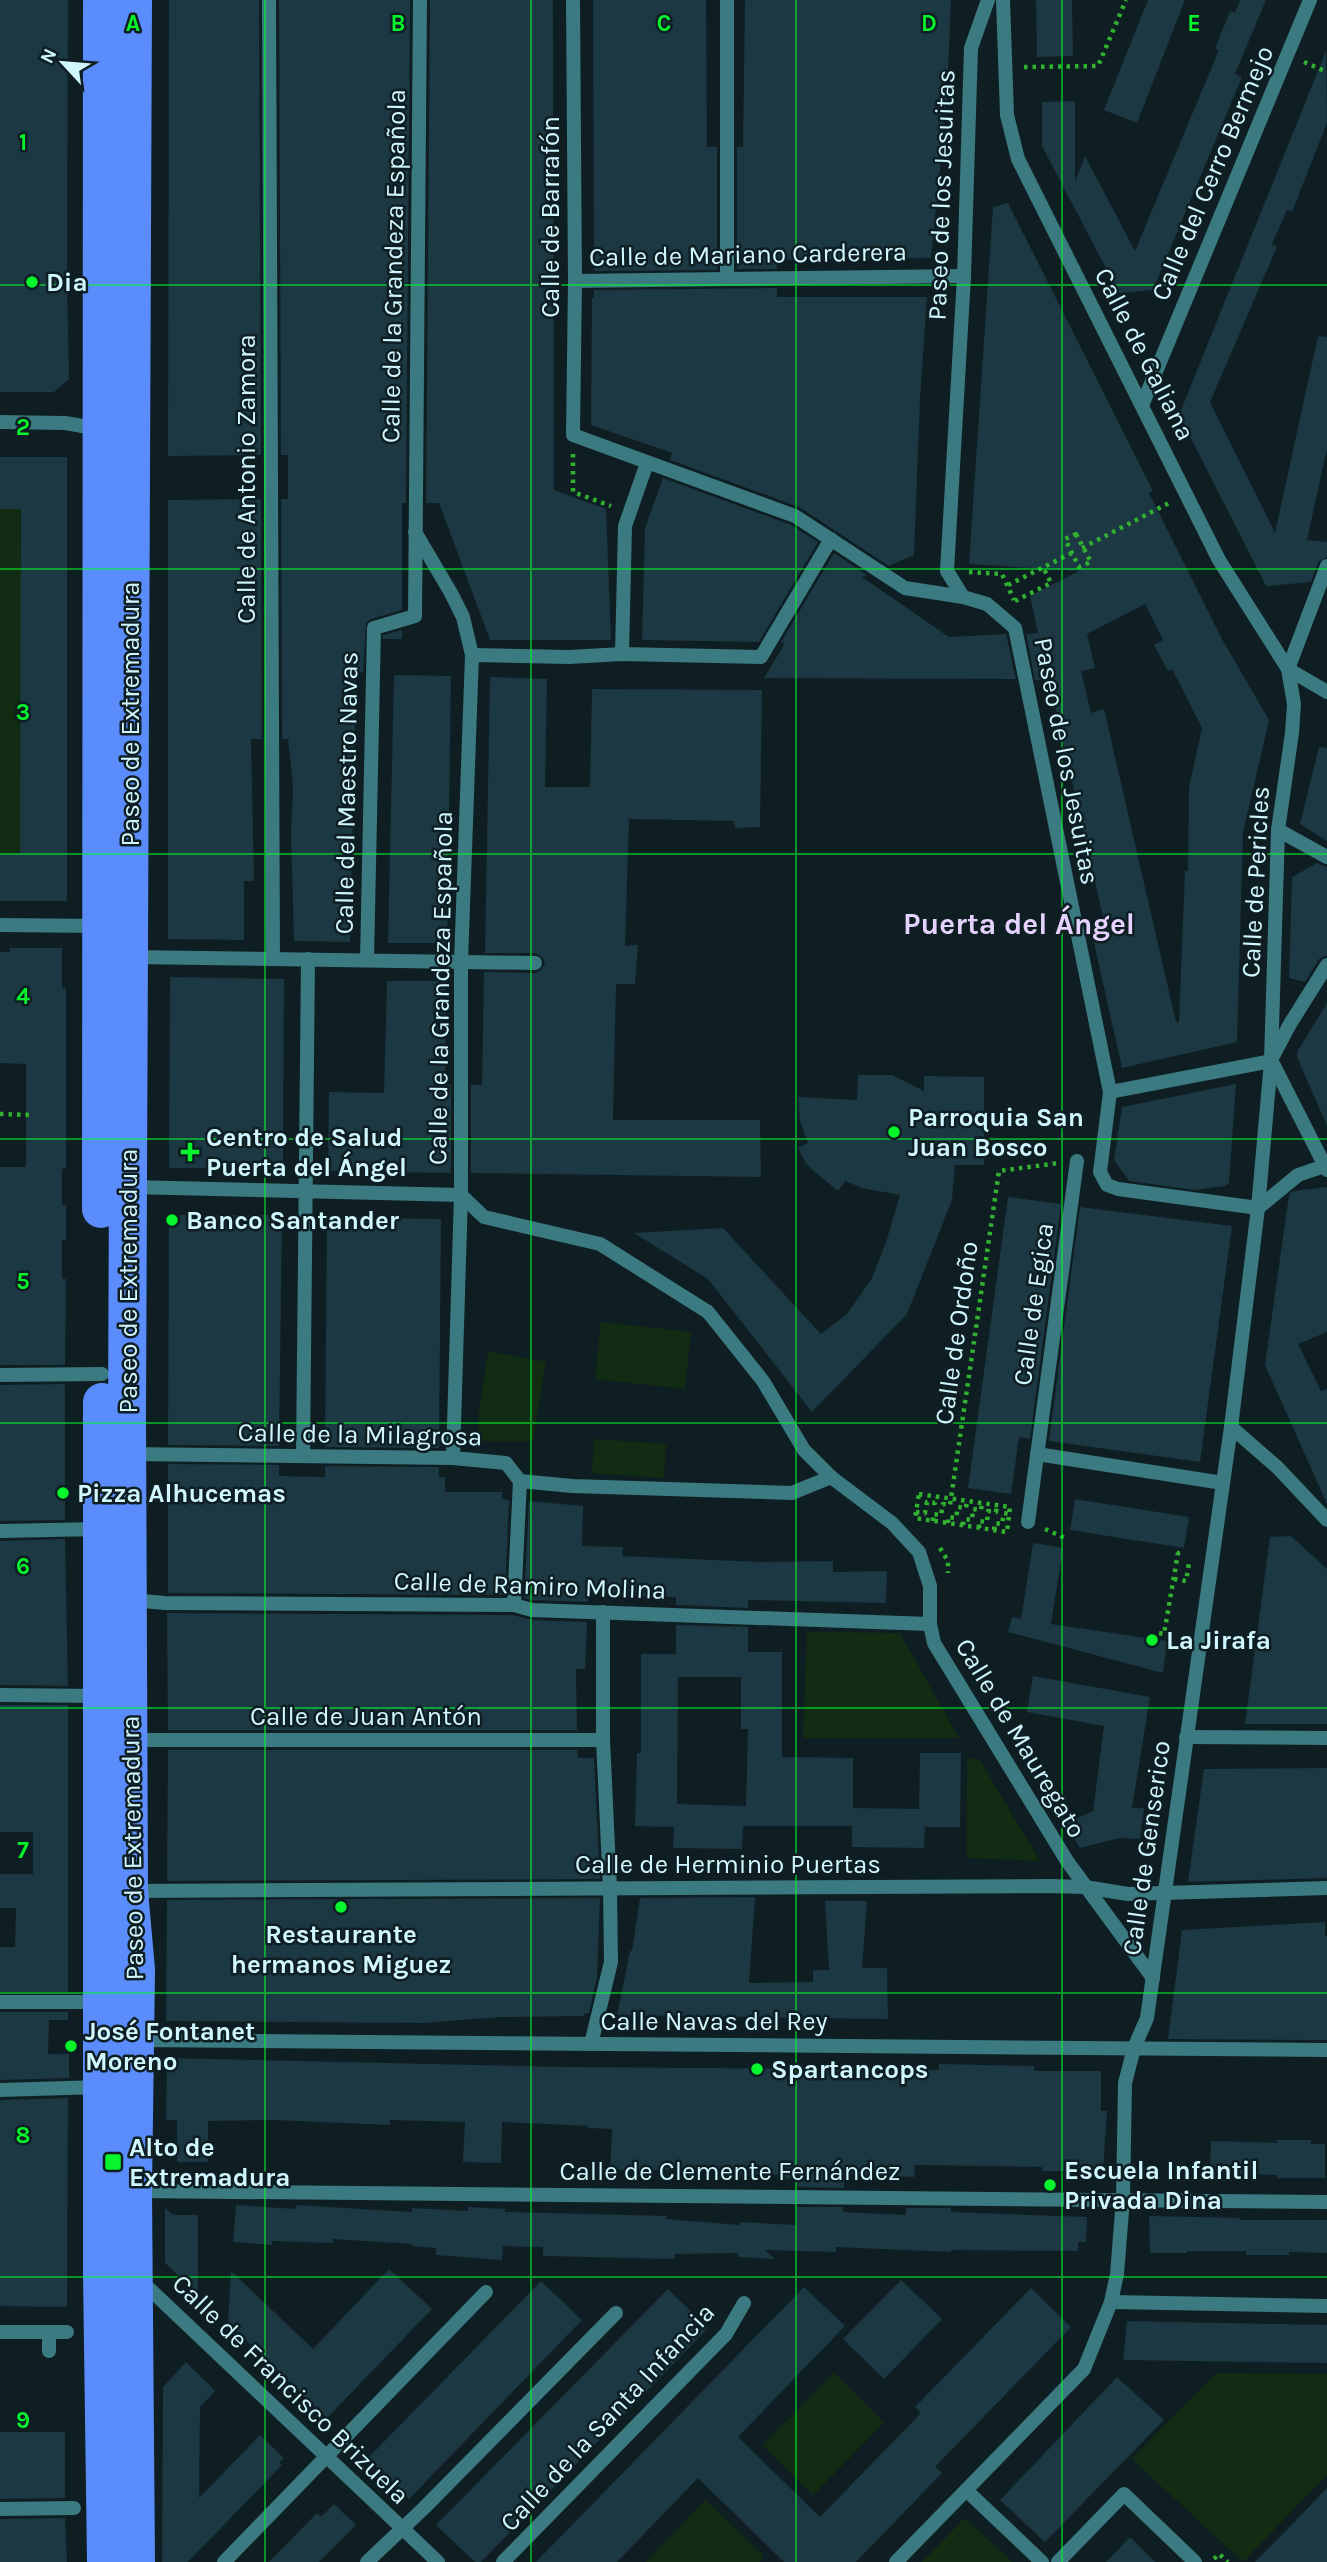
<svg xmlns="http://www.w3.org/2000/svg" width="1327" height="2562" font-family="Karla,sans-serif">
	<style>
		.green { fill: #112c12 }
		.building { fill: #1b3843; fill-rule: evenodd }
		.lines { fill: none; stroke-linecap: round; stroke-linejoin: round }
		.path { stroke: #32b131; stroke-width: 4.5; stroke-dasharray: 3.5 5; stroke-linecap: butt }
		.street { stroke: #3a7a80; stroke-width: 14 }
		.primary { stroke: #5a8dfb; stroke-width: 38 }
		.grid { fill: none; stroke: #06f52b; stroke-width: 2; stroke-opacity: 0.55 }
		.poi-dot { fill: #06f52b; stroke: #0e1e22; stroke-width: 2.5 }
		.labels { text-anchor: middle; stroke-width: 5; stroke-linejoin: round; paint-order: stroke }
		.street-label { font-size: 26px; fill: #d0f6fe; stroke: #0e1e22 }
		.poi-label { font-size: 26px; font-weight: bold; fill: #d0f6fe; stroke: #0e1e22; text-anchor: start }
		.quarter-label { font-size: 30px; font-weight: bold; fill: #e5d2fe; stroke: #0e1e22 }
		.grid-label { font-size: 23px; text-anchor: middle; font-weight: bold; fill: #06f52b; stroke: #0e1e22; stroke-width: 5; stroke-linejoin: round; paint-order: stroke }
	</style>
	<rect width="100%" height="100%" fill="#0e1e22"/>
	<!-- green -->
	<g class="green">
		<polygon points="26,485 20,756 25,854 1,854 0,858 0,509"/>
		<polygon points="601,1322 691,1332 685,1389 595,1379"/>
		<polygon points="488,1351 546,1362 533,1441 479,1441 479,1413"/>
		<polygon points="594,1439 666,1444 664,1478 592,1473"/>
		<polygon points="807,1632 900,1633 959,1738 803,1738"/>
		<polygon points="967,1758 979,1759 1040,1861 967,1858"/>
		<polygon points="834,2373 884,2423 813,2495 763,2445"/>
		<polygon points="1216,2373 1327,2374 1327,2475 1243,2562 1132,2459"/>
		<polygon points="706,2500 764,2556 759,2562 646,2562"/>
		<polygon points="965,2518 1012,2562 922,2562"/>
	</g>
	<!-- building -->
	<g class="building">
		<polygon points="0,0 68,0 67,282 69,379 54,392 0,392"/>
		<polygon points="169,0 259,0 261,455 168,456"/>
		<polygon points="279,0 410,0 406,503 402,503 402,610 371,619 366,623 363,673 356,670 350,942 294,941 291,834 293,786 288,739 282,739 281,499 288,499 288,455 281,455"/>
		<polygon points="430,0 553,0 554,490 606,509 611,640 490,640 439,503 426,503"/>
		<polygon points="593,0 706,0 707,147 717,147 717,270 594,271"/>
		<polygon points="745,0 951,0 947,97 931,258 776,260 777,269 737,269 737,147 743,147"/>
		<polygon points="1036,0 1072,0 1073,56 1037,57"/>
		<polygon points="1148,0 1185,0 1137,123 1104,110"/>
		<polygon points="1240,0 1266,0 1235,74 1242,77 1153,290 1119,293 1042,146 1042,102 1075,101 1075,181 1085,156 1135,251 1219,50 1215,49 1230,11 1235,13"/>
		<polygon points="1326,51 1327,123 1292,212 1287,210 1272,244 1277,247 1210,402 1275,533 1318,336 1327,337 1327,449 1307,540 1327,542 1327,557 1318,562 1311,582 1266,586 1179,415"/>
		<path d="M1008,203l145,288 -4,2 73,146 47,81 -26,113 -6,209 -115,26 -30,-134 14,-4 -57,-250h-14l-9,-46 12,-1 -8,-37 49,-25 -110,-7 24,-357zM1145,604l18,36 -9,5 14,26 4,-2 30,59 -13,59 -1,84h-3l-6,151h-3l-72,-313 -13,4 -10,-42 14,-3 -8,-34z"/>
		<polygon points="777,288 777,297 927,297 920,399 914,555 889,566 799,507 670,460 672,453 591,425 592,298 594,298 594,290"/>
		<polygon points="0,457 67,457 67,901 0,901 0,854 20,854 21,509 0,509"/>
		<polygon points="663,478 791,525 818,542 759,642 642,640 645,528"/>
		<polygon points="261,499 262,739 251,739 254,881 244,881 244,940 168,939 168,500"/>
		<polygon points="834,553 867,575 862,577 949,637 1006,634 1016,679 764,678 785,643 781,642"/>
		<polygon points="402,630 402,639 383,639 383,635"/>
		<polygon points="394,675 451,676 447,943 388,943"/>
		<polygon points="490,677 547,679 545,787 590,787 592,689 762,690 760,827 735,828 734,821 629,819 625,946 638,945 635,984 616,984 613,1120 760,1120 761,1177 471,1173 471,1085 482,1085 484,972 536,973 540,971 545,964 543,958 536,953 485,953"/>
		<polygon points="1319,747 1327,748 1327,841 1300,824"/>
		<polygon points="1317,863 1327,867 1327,955 1319,959 1305,982 1289,978 1292,877"/>
		<polygon points="10,948 62,948 62,988 66,988 66,1168 62,1169 62,1205 66,1205 66,1240 62,1240 62,1279 66,1279 65,1365 0,1365 0,1167 26,1167 26,1064 0,1063 0,952 10,952"/>
		<polygon points="170,977 284,979 283,1169 169,1168"/>
		<polygon points="387,981 446,981 445,1084 451,1085 451,1173 328,1171 329,1092 384,1093"/>
		<polygon points="1327,1003 1327,1126 1297,1057 1297,1052"/>
		<polygon points="858,1075 892,1075 924,1091 924,1076 984,1077 984,1165 955,1165 952,1200 907,1314 812,1412 708,1279 634,1233 723,1228 821,1334 847,1314 872,1278 886,1242 900,1195 862,1188 845,1181 838,1191 816,1173 805,1162 798,1148 808,1143 800,1121 798,1097 857,1100"/>
		<polygon points="1236,1084 1229,1183 1225,1186 1195,1190 1129,1181 1114,1160 1122,1107"/>
		<polygon points="1327,1187 1327,1332 1298,1344 1321,1391 1327,1389 1327,1504 1265,1365 1289,1195 1293,1191"/>
		<polygon points="1008,1197 1061,1204 1030,1439 1019,1437 1011,1494 968,1488"/>
		<polygon points="1080,1207 1232,1226 1200,1462 1049,1441"/>
		<polygon points="169,1215 282,1215 279,1446 168,1445"/>
		<polygon points="327,1217 441,1219 439,1448 325,1447"/>
		<polygon points="65,1384 65,1520 0,1521 0,1385"/>
		<polygon points="168,1464 279,1465 279,1476 325,1477 325,1466 439,1467 439,1477 445,1477 445,1492 502,1492 502,1499 509,1500 505,1595 168,1593"/>
		<polygon points="1075,1499 1189,1517 1184,1548 1070,1530"/>
		<polygon points="529,1501 583,1506 582,1546 623,1547 622,1556 760,1562 833,1561 833,1572 887,1571 886,1603 748,1600 748,1608 676,1605 676,1597 588,1595 588,1602 533,1600 524,1598"/>
		<polygon points="1291,1536 1327,1569 1327,1724 1245,1724 1270,1537"/>
		<polygon points="65,1539 68,1686 0,1685 0,1541"/>
		<polygon points="1033,1543 1063,1548 1051,1624 1167,1641 1163,1673 1008,1632 1012,1617 1021,1619"/>
		<polygon points="167,1613 513,1615 532,1620 587,1622 585,1669 576,1669 577,1730 168,1730"/>
		<path d="M676,1625l72,2v25h34v105l71,1v50l66,1 1,-56h41l-1,74h-35l-1,21 -72,-1v-21h-109l-1,23 -69,-1 1,-21 -39,-1 2,-73h4v-99h35zM678,1677h63v52h7l-2,77 -69,-2z"/>
		<polygon points="1033,1676 1150,1697 1132,1808 1144,1808 1140,1839 1120,1838 1080,1848 1065,1824 1093,1811 1104,1726 1027,1712"/>
		<polygon points="0,1705 68,1705 68,1992 0,1992 0,1947 15,1947 16,1908 0,1908 0,1874 33,1874 33,1832 0,1832"/>
		<polygon points="168,1750 577,1750 578,1758 594,1758 600,1879 167,1881"/>
		<polygon points="1327,1768 1327,1878 1188,1882 1204,1769"/>
		<polygon points="755,1897 749,1983 813,1982 813,1970 829,1970 825,1901 867,1901 862,1968 887,1968 888,2019 617,2015 630,1951 632,1951 640,1898"/>
		<polygon points="600,1898 597,1977 589,2013 585,2013 584,2016 501,2017 424,2023 166,2021 167,1900"/>
		<polygon points="1325,1922 1325,1936 1327,1936 1327,2040 1168,2039 1182,1930"/>
		<polygon points="0,2012 68,2012 68,2020 49,2020 48,2054 69,2054 69,2078 0,2080"/>
		<polygon points="167,2058 568,2067 939,2070 939,2064 1034,2066 1034,2071 1101,2071 1101,2111 1107,2111 1103,2171 1042,2171 1042,2167 915,2165 914,2177 845,2174 844,2188 797,2187 797,2179 781,2178 781,2175 729,2174 729,2170 610,2170 612,2129 588,2128 588,2126 502,2122 501,2163 463,2162 465,2122 390,2120 390,2125 274,2120 208,2121 208,2162 177,2162 177,2120 166,2120"/>
		<polygon points="68,2098 67,2307 0,2306 0,2100"/>
		<polygon points="1277,2140 1311,2140 1311,2144 1325,2144 1325,2178 1277,2178 1277,2175 1210,2173 1211,2141 1277,2143"/>
		<polygon points="236,2205 296,2209 296,2205 412,2212 412,2208 468,2211 468,2207 505,2209 505,2212 667,2216 667,2219 740,2225 740,2222 796,2225 796,2207 843,2207 843,2212 906,2215 906,2208 951,2208 951,2212 1087,2217 1086,2242 1078,2242 1078,2251 951,2250 951,2252 836,2247 836,2252 765,2250 775,2259 738,2257 738,2253 675,2254 675,2259 543,2256 543,2247 503,2246 502,2260 436,2255 436,2248 411,2246 413,2244 333,2239 333,2243 272,2241 272,2245 233,2242"/>
		<polygon points="165,2208 173,2215 198,2215 198,2294 165,2263"/>
		<polygon points="1149,2216 1240,2218 1240,2220 1327,2220 1327,2253 1289,2252 1289,2255 1246,2255 1246,2251 1187,2251 1187,2253 1150,2253"/>
		<polygon points="389,2269 432,2309 327,2418 228,2323 231,2271 313,2349"/>
		<polygon points="901,2280 942,2319 884,2379 843,2339"/>
		<polygon points="541,2281 582,2320 409,2499 368,2458"/>
		<polygon points="804,2287 845,2326 738,2437 820,2517 921,2413 915,2407 1031,2288 1071,2327 935,2467 942,2473 856,2562 784,2562 698,2478 617,2562 536,2562"/>
		<polygon points="668,2289 708,2328 481,2562 475,2562 436,2525"/>
		<polygon points="1127,2321 1327,2325 1327,2363 1123,2360"/>
		<polygon points="186,2362 215,2391 200,2407 199,2498 260,2435 284,2458 279,2463 282,2465 188,2562 162,2562 163,2387"/>
		<polygon points="1117,2377 1164,2420 1045,2542 1000,2500"/>
		<polygon points="0,2432 65,2432 65,2498 0,2499"/>
		<polygon points="1327,2488 1327,2562 1255,2562 1303,2513"/>
		<polygon points="334,2504 356,2525 319,2562 269,2562 317,2513 321,2517"/>
		<polygon points="65,2518 67,2562 0,2562 0,2519"/>
		<polygon points="1130,2537 1155,2562 1106,2562"/>
	</g>
	<g class="lines">
		<!-- path -->
		<g class="path">
			<polyline points="1304,62 1327,72"/>
			<polyline points="1024,67 1098,66 1126,0"/>
			<polyline points="573,454 573,492 611,506"/>
			<polygon points="1076,534 1091,562 1079,567 1065,539"/>
			<polyline points="1082,548 1169,503"/>
			<polyline points="969,572 1002,574 1014,600"/>
			<polyline points="1008,585 1072,553"/>
			<polyline points="1015,601 1051,583 1043,567"/>
			<polyline points="0,1114 31,1115"/>
			<polygon points="919,1494 1010,1507 1007,1532 915,1518"/>
			<polyline points="916,1512 925,1513 927,1502 935,1503 936,1497"/>
			<polyline points="933,1521 933,1514 941,1515 943,1504 950,1505 999,1171 1059,1163"/>
			<polyline points="948,1523 948,1517 956,1518 958,1507 966,1508 967,1501"/>
			<polyline points="963,1525 964,1519 972,1520 973,1509 981,1510 982,1503"/>
			<polyline points="979,1528 979,1521 987,1522 988,1511 996,1512 997,1506"/>
			<polyline points="1045,1529 1067,1539"/>
			<polyline points="994,1530 995,1523 1002,1524 1004,1513 1009,1514"/>
			<polyline points="940,1548 948,1561 948,1573"/>
			<polyline points="1174,1579 1186,1581 1189,1563 1192,1563"/>
			<polyline points="1159,1633 1164,1634 1178,1553 1172,1552"/>
			<polyline points="1214,2559 1219,2554 1228,2562"/>
		</g>
		<!-- street -->
		<g class="street">
			<polyline points="269,0 273,959"/>
			<polyline points="573,0 575,281 573,435 795,516 905,588 963,597"/>
			<polyline points="988,0 971,48 964,276 947,571 963,597 987,604 1015,628 1110,1092 1100,1172 1107,1185 1118,1189 1258,1208"/>
			<polyline points="1003,0 1007,115 1018,159 1219,560 1288,669 1327,692"/>
			<polyline points="727,279 727,0"/>
			<polyline points="575,281 964,276"/>
			<polyline points="1143,403 1310,0"/>
			<polyline points="0,422 65,423 100,429"/>
			<polyline points="415,532 451,593 463,617 472,655 461,962 461,1195 453,1458"/>
			<polyline points="622,654 625,526 647,463"/>
			<polyline points="472,655 569,657 622,654 761,657 831,539"/>
			<polyline points="1278,830 1327,857"/>
			<polyline points="0,925 100,926"/>
			<polyline points="131,957 535,963"/>
			<polyline points="367,960 374,628 415,616 420,0"/>
			<polyline points="1273,1056 1290,1024 1327,965"/>
			<polyline points="1272,1062 1327,1170"/>
			<polyline points="1110,1092 1271,1061"/>
			<polyline points="130,1187 461,1195"/>
			<polyline points="461,1195 484,1217 600,1244 708,1312 763,1381 804,1450 831,1477 892,1523 919,1552 930,1586 930,1624 934,1643 1067,1861 1153,1978"/>
			<polyline points="1258,1208 1298,1175 1327,1165"/>
			<polyline points="0,1375 102,1374"/>
			<polyline points="1231,1427 1277,1467 1327,1520"/>
			<polyline points="128,1454 453,1458 506,1463 520,1481 572,1486 792,1493 831,1477"/>
			<polyline points="1037,1454 1223,1483"/>
			<polyline points="303,1455 308,959"/>
			<polyline points="1028,1522 1077,1161"/>
			<polyline points="0,1531 100,1529"/>
			<polyline points="131,1600 165,1603 514,1605 532,1610 930,1624"/>
			<polyline points="514,1605 520,1481"/>
			<polyline points="0,1695 101,1696"/>
			<polyline points="1186,1737 1327,1738"/>
			<polyline points="130,1740 603,1740"/>
			<polyline points="132,1891 1051,1886 1085,1887 1128,1894 1327,1888"/>
			<polyline points="0,2002 100,2002"/>
			<polyline points="135,2040 1327,2050"/>
			<polyline points="591,2044 611,1962 610,1889 603,1740 603,1612"/>
			<polyline points="0,2090 100,2087"/>
			<polyline points="134,2191 1327,2202"/>
			<polyline points="139,2279 438,2562"/>
			<polyline points="1111,2302 1327,2306"/>
			<polyline points="0,2332 49,2332"/>
			<polyline points="49,2351 49,2332 67,2332"/>
			<polyline points="966,2490 1042,2562"/>
			<polyline points="0,2509 74,2508"/>
			<polyline points="224,2562 486,2292"/>
			<polyline points="367,2562 424,2508 616,2313"/>
			<polyline points="503,2562 726,2334 744,2303"/>
			<polyline points="896,2562 1084,2369 1111,2302 1117,2274 1123,2199 1125,2083 1134,2048 1147,2018 1231,1427 1258,1208 1271,1061 1278,830 1292,733 1294,704 1288,669 1327,566"/>
			<polyline points="1058,2562 1124,2494 1195,2562"/>
		</g>
		<!-- primary -->
		<g class="primary">
			<polyline points="133,0 127,1418 129,1891 136,1970 133,2191 136,2562"/>
			<polyline points="101,1209 102,0"/>
			<polyline points="102,1402 102,2273 106,2562"/>
		</g>
	</g>
	<!-- grid -->
	<path class="grid" d="M265,0v2562M531,0v2562M796,0v2562M1062,0v2562M0,285h1327M0,569h1327M0,854h1327M0,1139h1327M0,1423h1327M0,1708h1327M0,1993h1327M0,2277h1327"/>
	<!-- markers -->
	<g class="poi-dot">
		<circle cx="32" cy="282" r="7"/>
		<circle cx="894" cy="1132" r="7"/>
		<path d="M186.5 1141.5h7v7h7v7h-7v7h-7v-7h-7v-7h7z"/>
		<circle cx="172" cy="1220" r="7"/>
		<circle cx="63" cy="1493" r="7"/>
		<circle cx="1152" cy="1640" r="7"/>
		<circle cx="341" cy="1907" r="7"/>
		<circle cx="71" cy="2046" r="7"/>
		<circle cx="757" cy="2069" r="7"/>
		<rect x="104" y="2153" width="18" height="18" rx="3.5"/>
		<circle cx="1050" cy="2185" r="7"/>
	</g>
	<g class="labels">
		<!-- street labels -->
		<g class="street-label">
			<text transform="translate(1212 173) rotate(-67)" y="9">Calle del Cerro Bermejo</text>
			<text transform="translate(941 195) rotate(-88)" y="9">Paseo de los Jesuitas</text>
			<text transform="translate(550 217) rotate(-90)" y="9">Calle de Barrafón</text>
			<text transform="translate(748 254) rotate(-1)" y="9">Calle de Mariano Carderera</text>
			<text transform="translate(393 266) rotate(-89)" y="9">Calle de la Grandeza Española</text>
			<text transform="translate(1145 354) rotate(63)" y="9">Calle de Galiana</text>
			<text transform="translate(246 479) rotate(-90)" y="9">Calle de Antonio Zamora</text>
			<text transform="translate(130 714) rotate(-90)" y="9">Paseo de Extremadura</text>
			<text transform="translate(1067 761) rotate(79)" y="9">Paseo de los Jesuitas</text>
			<text transform="translate(346 793) rotate(-89)" y="9">Calle del Maestro Navas</text>
			<text transform="translate(1255 882) rotate(-87)" y="9">Calle de Pericles</text>
			<text transform="translate(440 988) rotate(-89)" y="9">Calle de la Grandeza Española</text>
			<text transform="translate(128 1281) rotate(-90)" y="9">Paseo de Extremadura</text>
			<text transform="translate(1033 1304) rotate(-82)" y="9">Calle de Egica</text>
			<text transform="translate(956 1333) rotate(-82)" y="9">Calle de Ordoño</text>
			<text transform="translate(360 1434) rotate(1)" y="9">Calle de la Milagrosa</text>
			<text transform="translate(530 1585) rotate(2)" y="9">Calle de Ramiro Molina</text>
			<text x="366" y="1725">Calle de Juan Antón</text>
			<text transform="translate(1021 1738) rotate(59)" y="9">Calle de Mauregato</text>
			<text transform="translate(132 1848) rotate(-91)" y="9">Paseo de Extremadura</text>
			<text transform="translate(1146 1848) rotate(-82)" y="9">Calle de Genserico</text>
			<text x="728" y="1873">Calle de Herminio Puertas</text>
			<text x="714" y="2030">Calle Navas del Rey</text>
			<text x="730" y="2180">Calle de Clemente Fernández</text>
			<text transform="translate(291 2389) rotate(44)" y="9">Calle de Francisco Brizuela</text>
			<text transform="translate(607 2417) rotate(-47)" y="9">Calle de la Santa Infancia</text>
		</g>
		<!-- poi labels -->
		<g class="poi-label">
			<text x="46" y="291">Dia</text>
			<text x="908" y="1126">Parroquia San<tspan x="908" dy="30">Juan Bosco</tspan></text>
			<text x="206" y="1146">Centro de Salud<tspan x="206" dy="30">Puerta del Ángel</tspan></text>
			<text x="186" y="1229">Banco Santander</text>
			<text x="77" y="1502">Pizza Alhucemas</text>
			<text x="1166" y="1649">La Jirafa</text>
			<text x="341" y="1943" text-anchor="middle">Restaurante<tspan x="341" dy="30">hermanos Miguez</tspan></text>
			<text x="85" y="2040">José Fontanet<tspan x="85" dy="30">Moreno</tspan></text>
			<text x="771" y="2078">Spartancops</text>
			<text x="129" y="2156">Alto de<tspan x="129" dy="30">Extremadura</tspan></text>
			<text x="1064" y="2179">Escuela Infantil<tspan x="1064" dy="30">Privada Dina</tspan></text>
		</g>
		<!-- quarter labels -->
		<g class="quarter-label">
			<text x="1019" y="934">Puerta del Ángel</text>
		</g>
	</g>
	<g class="grid-label">
		<text x="133" y="31">A</text>
		<text x="398" y="31">B</text>
		<text x="664" y="31">C</text>
		<text x="929" y="31">D</text>
		<text x="1194" y="31">E</text>
		<text x="23" y="150">1</text>
		<text x="23" y="435">2</text>
		<text x="23" y="720">3</text>
		<text x="23" y="1004">4</text>
		<text x="23" y="1289">5</text>
		<text x="23" y="1574">6</text>
		<text x="23" y="1858">7</text>
		<text x="23" y="2143">8</text>
		<text x="23" y="2428">9</text>
	</g>
	<!-- north arrow -->
	<g transform="translate(63 63) rotate(296)" stroke="#0e1e22" stroke-width="5" paint-order="stroke">
	<path d="M0-5L12 26L0 18L-12 26Z" fill="#d0f6fe"/>
	<text y="-10" font-size="19" font-weight="bold" text-anchor="middle" fill="#d0f6fe">N</text>
	</g>
</svg>
